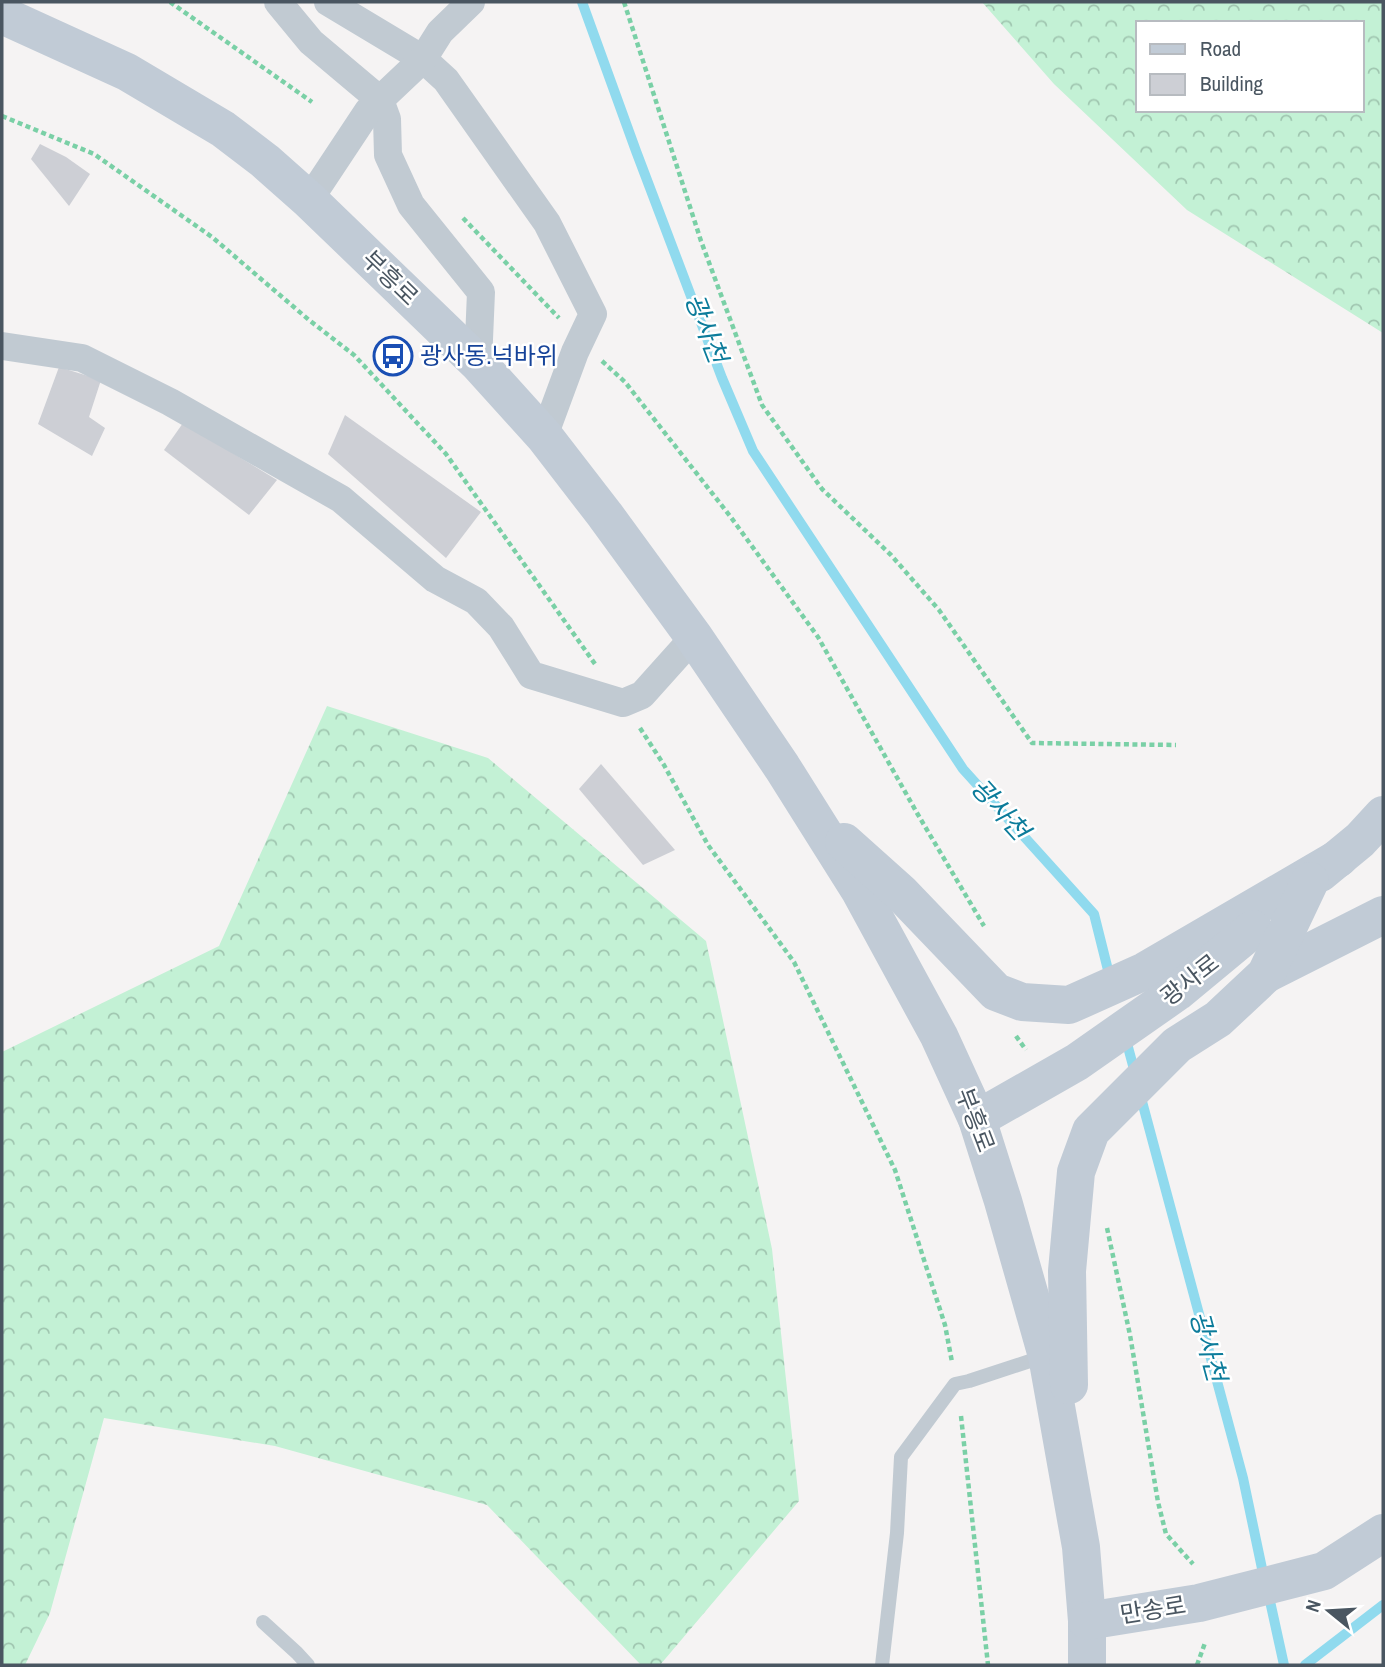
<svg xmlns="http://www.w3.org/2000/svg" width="1385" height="1667" font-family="'Archivo Narrow','Noto Sans KR',sans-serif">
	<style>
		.forest { fill: url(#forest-crowns); fill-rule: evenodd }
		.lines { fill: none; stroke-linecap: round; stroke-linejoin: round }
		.stream { stroke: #90daee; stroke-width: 10 }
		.building { fill: #cdcfd5 }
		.path { stroke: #7ad0a6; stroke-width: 4.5; stroke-dasharray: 5 3.5; stroke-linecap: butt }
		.lane { stroke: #c1cad2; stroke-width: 14 }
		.street { stroke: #c1cad2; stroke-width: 28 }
		.secondary { stroke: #c1cbd6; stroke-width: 38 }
		.labels { text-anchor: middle; stroke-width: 5; stroke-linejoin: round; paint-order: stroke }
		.street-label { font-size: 24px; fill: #4a5661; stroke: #fff }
		.transit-label { font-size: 24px; fill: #164399; stroke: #fff; text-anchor: start }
		.water-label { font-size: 26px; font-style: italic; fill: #0c7c9b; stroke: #fff }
	</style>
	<defs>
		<pattern id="forest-crowns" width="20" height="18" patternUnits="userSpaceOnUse" patternTransform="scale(1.75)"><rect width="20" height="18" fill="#c3f1d5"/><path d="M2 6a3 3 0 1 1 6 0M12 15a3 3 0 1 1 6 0" fill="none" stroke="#a0c6b0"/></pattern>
	</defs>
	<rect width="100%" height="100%" fill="#f5f3f3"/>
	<!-- forest -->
	<g class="forest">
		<path d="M982,2h401v331l-196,-123 -133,-126zM1138,23h224v87h-224z"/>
		<polygon points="327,706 488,758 706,941 772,1249 799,1501 660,1665 641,1665 487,1505 275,1446 104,1418 50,1613 25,1665 2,1665 2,1052 219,946"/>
	</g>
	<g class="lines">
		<!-- stream -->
		<g class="stream">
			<polyline points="582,2 636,151 722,378 753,451 963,769 1094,914 1110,978"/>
			<polyline points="1125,1036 1135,1073"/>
			<polyline points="1140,1094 1243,1478 1264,1578"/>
			<polyline points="1268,1592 1284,1665"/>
			<polyline points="1305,1665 1383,1605"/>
		</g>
	</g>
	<!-- building -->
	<g class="building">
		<polygon points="40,144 66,157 90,174 69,206 31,159"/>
		<polygon points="59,367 101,380 89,417 105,428 92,456 38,424"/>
		<polygon points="345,415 481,512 446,558 328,454"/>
		<polygon points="183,423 277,480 249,515 164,450"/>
		<polygon points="601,764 675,850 643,865 579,789"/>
	</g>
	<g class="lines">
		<!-- path -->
		<g class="path">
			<polyline points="170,2 312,102"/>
			<polyline points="624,2 701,241 762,405 822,489 891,555 939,610 1032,743 1176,745"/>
			<polyline points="2,116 94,154 212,237 309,320 354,355 446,454 595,664"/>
			<polyline points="463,218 559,318"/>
			<polyline points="602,361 625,382 730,516 818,637 917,813 984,926"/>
			<polyline points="640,728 664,765 708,845 794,962 895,1170 945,1325 952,1362"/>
			<polyline points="1016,1036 1026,1050"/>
			<polyline points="1107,1228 1130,1335 1158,1502 1166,1534 1193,1564"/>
			<polyline points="961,1416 988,1665"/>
			<polyline points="1197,1665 1205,1643"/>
		</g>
		<!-- lane -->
		<g class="lane">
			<polyline points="263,1622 297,1653 308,1665"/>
			<polyline points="882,1665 897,1533 901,1457 955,1384 969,1381 1045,1356"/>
		</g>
		<!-- street -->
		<g class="street">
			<polyline points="278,2 311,42 380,100 387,119 388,155 411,205 481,292 478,363"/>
			<polyline points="328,2 423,59 446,80 547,223 593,314 575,352 544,436"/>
			<polyline points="309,200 368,111 423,59 440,32 471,2"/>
			<polyline points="2,346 82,358 170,402 341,499 435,579 476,601 501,627 531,675 623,703 642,695 694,637"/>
		</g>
		<!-- secondary -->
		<g class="secondary">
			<polyline points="2,15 127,72 223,129 265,161 309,200 478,363 544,436 605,515 694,637 782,767 860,891 939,1036 977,1119 1003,1201 1047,1356 1081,1547 1087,1621 1087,1665"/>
			<polyline points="844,842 901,893 996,992 1022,1002 1069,1005 1145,971 1339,858"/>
			<polyline points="1320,873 1360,840 1383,815"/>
			<polyline points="1266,974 1383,915"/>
			<polyline points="977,1119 1077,1062 1177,992 1253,929"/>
			<polyline points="1069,1385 1067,1271 1076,1172 1091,1131 1177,1045 1218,1019 1266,974 1310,881"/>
			<polyline points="1087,1621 1199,1603 1324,1571 1383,1533"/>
		</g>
	</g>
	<!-- icons -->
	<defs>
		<symbol id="bus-ring" viewBox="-11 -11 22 22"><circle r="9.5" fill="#fff" stroke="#1a4fb4" stroke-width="1.5"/><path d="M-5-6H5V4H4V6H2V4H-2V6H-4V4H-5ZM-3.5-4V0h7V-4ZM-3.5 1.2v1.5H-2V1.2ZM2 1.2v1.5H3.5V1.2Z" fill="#1a4fb4"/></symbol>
	</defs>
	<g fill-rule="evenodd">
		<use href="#bus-ring" x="371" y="334" width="44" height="44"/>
	</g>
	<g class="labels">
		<!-- street labels -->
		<g class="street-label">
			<text transform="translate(390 278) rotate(44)" y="8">부흥로</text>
			<text transform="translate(1190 980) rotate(-38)" y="8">광사로</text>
			<text transform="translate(975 1120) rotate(69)" y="8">부흥로</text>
			<text transform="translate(1153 1610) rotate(-9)" y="8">만송로</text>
		</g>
		<!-- transit labels -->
		<g class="transit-label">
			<text x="420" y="364">광사동.넉바위</text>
		</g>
		<!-- water labels -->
		<g class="water-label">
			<text transform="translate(706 328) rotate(69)" y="9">광사천</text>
			<text transform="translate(1000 809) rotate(48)" y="9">광사천</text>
			<text transform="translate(1208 1346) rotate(75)" y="9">광사천</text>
		</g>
	</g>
	<!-- border -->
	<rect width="1385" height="1667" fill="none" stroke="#4a5661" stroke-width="7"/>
	<!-- legend -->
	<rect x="1136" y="21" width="228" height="91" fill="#ffffff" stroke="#b7bbc0" stroke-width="2"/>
	<rect x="1150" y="44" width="35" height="10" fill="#c1cbd6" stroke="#b7bbc0" stroke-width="2"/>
	<text x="1200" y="56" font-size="21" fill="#4a5661">Road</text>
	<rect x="1150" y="74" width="35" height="21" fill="#cdcfd5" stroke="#b7bbc0" stroke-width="2"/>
	<text x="1200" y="91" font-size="21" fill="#4a5661">Building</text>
	<!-- north arrow -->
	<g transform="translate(1329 1611) rotate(288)" stroke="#ffffff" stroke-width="5" paint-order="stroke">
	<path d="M0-5L12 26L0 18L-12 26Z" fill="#4a5661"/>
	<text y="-10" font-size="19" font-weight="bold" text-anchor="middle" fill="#4a5661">N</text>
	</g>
</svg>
